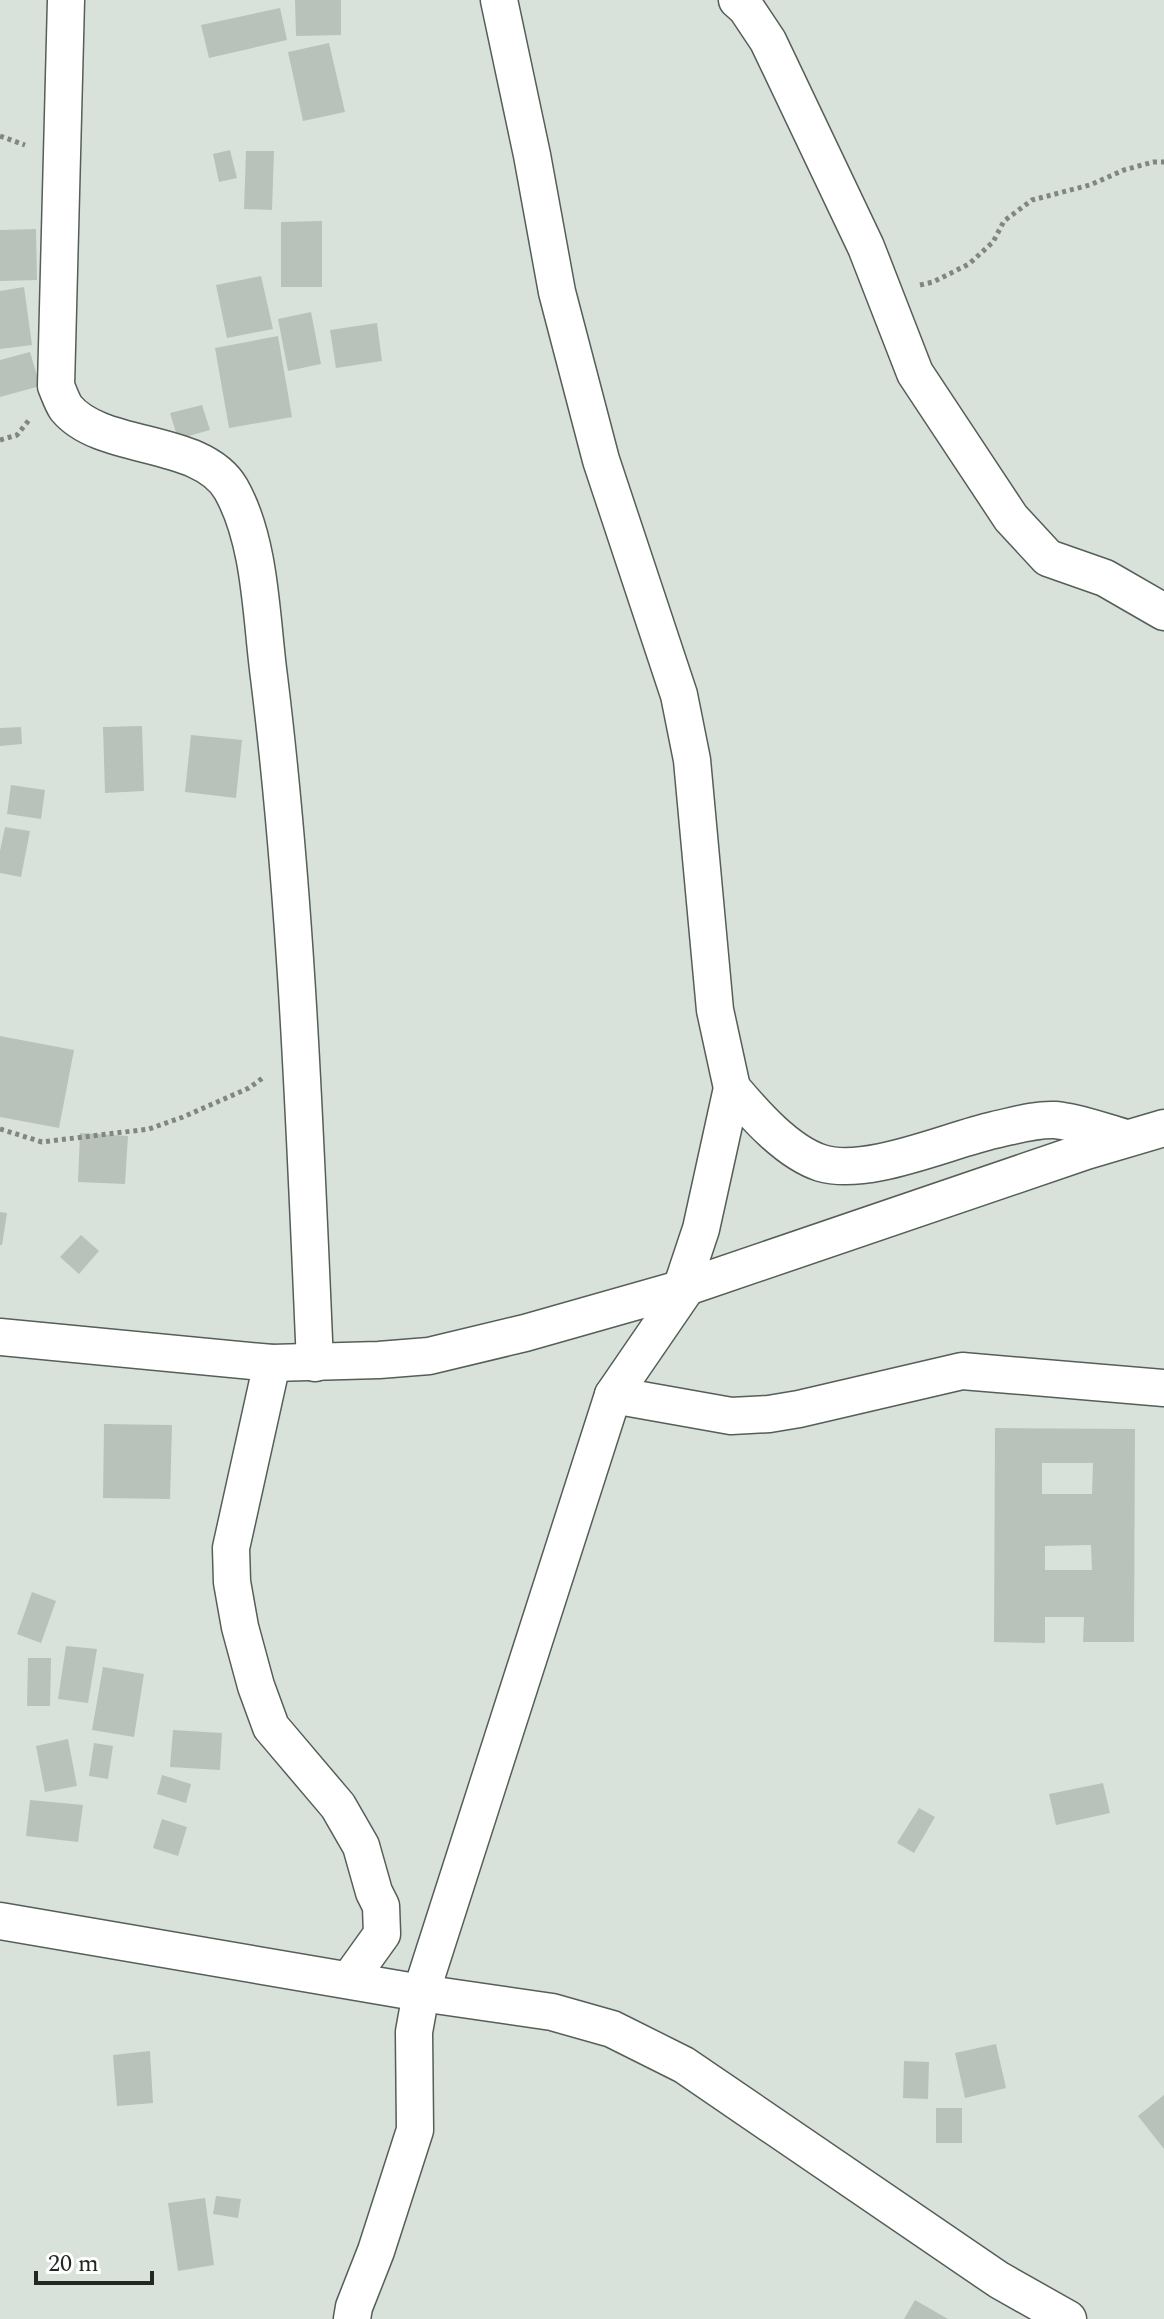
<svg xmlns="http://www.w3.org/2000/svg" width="1164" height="2319" font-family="Spectral,serif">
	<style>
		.building { fill: #b9c2ba; fill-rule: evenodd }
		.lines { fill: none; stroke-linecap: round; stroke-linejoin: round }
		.minor-casing { stroke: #555e57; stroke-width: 39 }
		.path { stroke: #808781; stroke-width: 5; stroke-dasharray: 4 4; stroke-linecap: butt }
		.minor { stroke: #fff; stroke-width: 36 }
	</style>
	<rect width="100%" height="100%" fill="#d8e2da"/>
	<!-- building -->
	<g class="building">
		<polygon points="295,0 341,0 341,35 296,36"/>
		<polygon points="280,8 287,40 209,58 201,25"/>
		<polygon points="329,43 345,112 303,121 288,52"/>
		<polygon points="230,150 237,178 219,182 213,154"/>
		<polygon points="246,151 274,151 272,210 244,209"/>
		<polygon points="322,221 322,287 281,287 281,222"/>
		<polygon points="36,229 37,280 0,281 0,230"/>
		<polygon points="261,276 273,329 227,338 216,285"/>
		<polygon points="24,287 32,345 0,349 0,291"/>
		<polygon points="311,312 321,364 288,371 278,319"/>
		<polygon points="377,323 382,361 336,368 330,330"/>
		<polygon points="278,336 292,417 229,428 215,348"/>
		<polygon points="30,352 40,386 0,397 0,360"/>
		<polygon points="202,405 210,430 178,439 170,413"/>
		<polygon points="142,726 144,791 105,793 103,727"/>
		<polygon points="21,727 22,744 0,746 0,728"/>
		<polygon points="191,735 242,740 236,798 185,792"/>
		<polygon points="11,785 45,790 41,819 7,814"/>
		<polygon points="5,827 30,831 21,877 0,873 0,851"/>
		<polygon points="0,1036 74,1050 59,1128 0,1117"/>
		<polygon points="80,1133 128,1136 125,1184 78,1182"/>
		<polygon points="0,1212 7,1213 2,1245 0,1245"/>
		<polygon points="81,1235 99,1251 79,1274 60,1257"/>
		<polygon points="104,1424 172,1425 170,1499 103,1498"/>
		<path d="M995,1428l140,1 -1,213h-51l1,-25h-39v26l-51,-1zM1042,1463h51l-1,31h-50zM1091,1545l1,25h-47v-24z"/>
		<polygon points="32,1592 56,1601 41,1643 17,1634"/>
		<polygon points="66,1646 97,1649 88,1703 58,1699"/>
		<polygon points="28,1658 51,1658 50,1706 27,1706"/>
		<polygon points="103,1667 144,1674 134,1737 92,1730"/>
		<polygon points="173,1730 222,1733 220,1770 170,1767"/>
		<polygon points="68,1739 77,1786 45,1792 36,1746"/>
		<polygon points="94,1743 113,1746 108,1779 89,1776"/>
		<polygon points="162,1775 191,1784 186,1803 157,1794"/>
		<polygon points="1103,1783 1110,1813 1056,1825 1049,1794"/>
		<polygon points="30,1800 83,1805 78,1842 26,1836"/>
		<polygon points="919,1808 935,1817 914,1853 897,1843"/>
		<polygon points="162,1819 187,1827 178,1856 153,1848"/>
		<polygon points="996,2044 1006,2088 965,2098 955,2053"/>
		<polygon points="150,2051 153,2103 117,2106 113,2055"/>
		<polygon points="904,2061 929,2062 928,2099 903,2098"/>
		<polygon points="1164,2095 1164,2149 1138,2116"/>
		<rect x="936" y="2108" width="26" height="35"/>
		<polygon points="216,2196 241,2199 238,2218 213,2214"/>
		<polygon points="205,2198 214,2265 178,2271 168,2203"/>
		<polygon points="915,2300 948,2319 904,2319"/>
	</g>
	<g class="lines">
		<defs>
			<g id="minor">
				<path d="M66,0l-10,386c3,7 6,16 10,22 36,44 135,29 165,81 30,53 30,128 38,188 28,227 36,457 46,686"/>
				<polyline points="499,0 532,155 557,292 601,460 679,695 692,760 715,1010 732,1088 701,1229 681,1289"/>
				<polyline points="737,0 746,8 768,41 866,247 915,373 1011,518 1048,558 1105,578 1164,612"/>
				<path d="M732,1088c22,26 55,64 89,75 46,14 125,-22 173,-33 19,-4 41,-11 61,-10 23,2 49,12 71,18"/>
				<polyline points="0,1337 272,1363 379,1360 429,1356 525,1333 687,1287 1086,1151 1164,1128"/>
				<polyline points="272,1363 231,1548 232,1582 240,1627 256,1686 271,1727 338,1806 361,1846 374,1892 381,1906 382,1934 349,1980"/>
				<polyline points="613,1395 731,1416 769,1414 799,1409 962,1371 1164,1388"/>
				<polyline points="0,1921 421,1993 552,2012 612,2029 684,2065 999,2280 1068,2319"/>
				<polyline points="352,2319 354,2307 376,2251 415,2130 414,2032 421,1993 613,1395 687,1287"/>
			</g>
		</defs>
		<!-- minor casing -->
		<use href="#minor" class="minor-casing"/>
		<!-- path -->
		<g class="path">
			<polyline points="0,136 25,145"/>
			<polyline points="920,285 933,282 969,264 993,242 1004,221 1032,200 1090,185 1124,170 1153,162 1164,162"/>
			<polyline points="0,440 17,435 29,420"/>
			<polyline points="0,1129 42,1142 149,1129 183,1117 249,1088 264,1077"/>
		</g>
		<!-- minor -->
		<use href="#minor" class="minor"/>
	</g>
	<!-- scale -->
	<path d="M36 2271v12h116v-12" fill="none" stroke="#232723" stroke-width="4"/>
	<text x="48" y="2271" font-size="24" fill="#232723" stroke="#ffffff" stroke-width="6" paint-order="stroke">20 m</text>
</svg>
